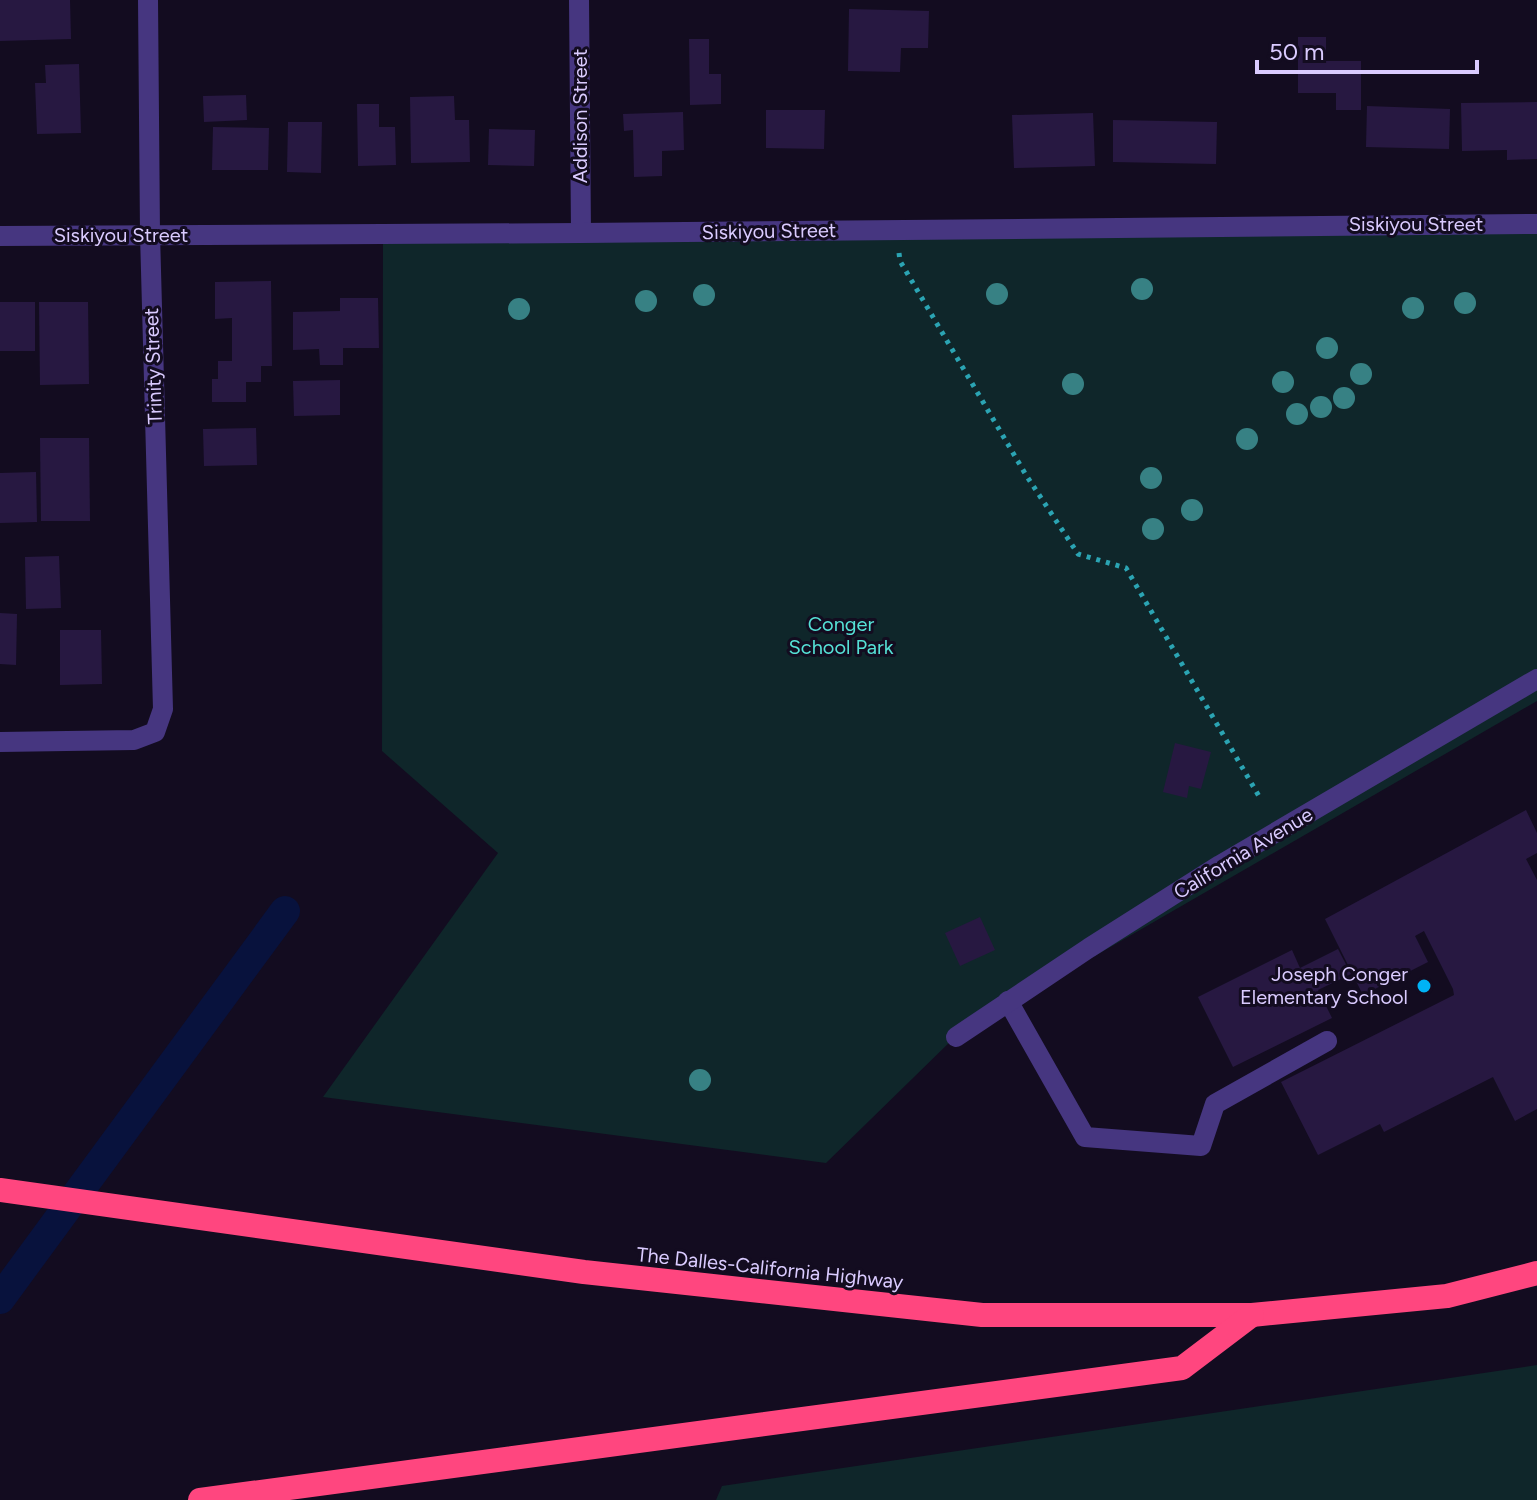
<svg xmlns="http://www.w3.org/2000/svg" width="1537" height="1500" font-family="Figtree,sans-serif">
	<style>
		.green { fill: #0f262a }
		.lines { fill: none; stroke-linecap: round; stroke-linejoin: round }
		.canal { stroke: #08123d; stroke-width: 30 }
		.building { fill: #271841 }
		.path { stroke: #2ba4b3; stroke-width: 5; stroke-dasharray: 4 6; stroke-linecap: butt }
		.minor { stroke: #463680; stroke-width: 20 }
		.highway { stroke: #ff467f; stroke-width: 24 }
		.tree { fill: #378184 }
		.poi-dot { fill: #00b3f6; stroke: #130c20; stroke-width: 3 }
		.labels { text-anchor: middle; stroke-width: 6; stroke-linejoin: round; paint-order: stroke }
		.street-label { font-size: 20px; fill: #dacbff; stroke: #130c20 }
		.park-label { font-size: 20px; fill: #55e1d6; stroke: #130c20 }
		.poi-label { font-size: 20px; fill: #dacbff; stroke: #130c20; text-anchor: end }
	</style>
	<rect width="100%" height="100%" fill="#130c20"/>
	<!-- green -->
	<g class="green">
		<polygon points="1537,224 1537,701 956,1036 826,1163 323,1097 498,853 382,751 383,234"/>
		<polygon points="1537,1365 1537,1500 716,1500 722,1486"/>
	</g>
	<g class="lines">
		<!-- canal -->
		<polyline class="canal" points="0,1299 285,911"/>
	</g>
	<!-- building -->
	<g class="building">
		<polygon points="0,0 70,0 71,39 0,41"/>
		<polygon points="849,9 929,11 928,48 901,48 900,72 848,71"/>
		<polygon points="1298,37 1326,37 1326,61 1361,61 1361,110 1336,110 1336,93 1298,93"/>
		<polygon points="689,39 709,39 709,74 721,74 721,104 690,105"/>
		<polygon points="79,64 81,133 37,134 35,83 46,83 45,65"/>
		<polygon points="246,95 247,120 204,122 203,96"/>
		<polygon points="454,96 455,120 469,120 470,162 411,163 410,97"/>
		<polygon points="1537,102 1537,159 1507,160 1507,150 1462,151 1461,103"/>
		<polygon points="357,104 379,104 379,127 395,127 396,165 358,166"/>
		<polygon points="1367,106 1450,109 1449,149 1366,147"/>
		<polygon points="766,110 825,110 824,149 766,148"/>
		<polygon points="683,112 684,150 662,151 662,176 634,177 633,130 624,131 623,114"/>
		<polygon points="1093,113 1095,166 1014,168 1012,115"/>
		<polygon points="1113,120 1217,122 1216,164 1113,162"/>
		<polygon points="288,122 322,122 321,173 287,172"/>
		<polygon points="213,127 269,128 268,170 212,170"/>
		<polygon points="489,129 535,130 534,166 488,165"/>
		<polygon points="271,281 272,366 261,366 261,382 246,382 246,402 212,402 212,379 218,379 218,361 232,361 232,318 215,319 215,282"/>
		<polygon points="340,298 378,298 379,348 343,348 343,365 320,365 319,349 293,350 293,312 340,311"/>
		<rect x="0" y="302" width="35" height="49"/>
		<polygon points="39,302 88,302 89,384 40,385"/>
		<polygon points="340,380 340,415 294,416 293,381"/>
		<polygon points="256,428 257,465 204,466 203,429"/>
		<polygon points="40,438 89,438 90,521 41,521"/>
		<polygon points="36,472 37,522 0,523 0,473"/>
		<polygon points="59,556 61,608 26,609 25,557"/>
		<polygon points="0,613 17,614 16,665 0,664"/>
		<polygon points="60,630 101,630 102,684 60,685"/>
		<polygon points="1175,743 1211,752 1201,789 1189,786 1187,798 1163,792"/>
		<polygon points="1526,810 1537,833 1537,853 1526,859 1537,880 1537,1109 1515,1121 1493,1077 1384,1132 1380,1124 1318,1155 1281,1082 1454,995 1453,989 1424,931 1415,936 1428,962 1363,995 1325,919"/>
		<polygon points="980,917 995,950 960,966 945,933"/>
		<polygon points="1338,949 1351,974 1318,990 1332,1018 1233,1067 1198,997 1292,950 1300,968"/>
	</g>
	<g class="lines">
		<!-- path -->
		<polyline class="path" points="899,253 900,261 1026,475 1078,554 1126,568 1260,798"/>
		<!-- minor -->
		<g class="minor">
			<polyline points="579,0 581,233"/>
			<polyline points="0,236 581,233 1537,224"/>
			<polyline points="0,742 134,740 155,732 163,709 150,234 148,0"/>
			<polyline points="1008,1001 1085,1137 1201,1146 1215,1104 1327,1041"/>
			<polyline points="956,1037 1089,948 1220,865 1537,679"/>
		</g>
		<!-- highway -->
		<g class="highway">
			<polyline points="0,1190 584,1272 982,1315 1252,1315 1447,1296 1537,1273"/>
			<polyline points="200,1500 1182,1368 1252,1315"/>
		</g>
	</g>
	<!-- trees -->
	<g class="tree">
		<circle cx="1142" cy="289" r="11"/>
		<circle cx="997" cy="294" r="11"/>
		<circle cx="704" cy="295" r="11"/>
		<circle cx="646" cy="301" r="11"/>
		<circle cx="1465" cy="303" r="11"/>
		<circle cx="1413" cy="308" r="11"/>
		<circle cx="519" cy="309" r="11"/>
		<circle cx="1327" cy="348" r="11"/>
		<circle cx="1361" cy="374" r="11"/>
		<circle cx="1283" cy="382" r="11"/>
		<circle cx="1073" cy="384" r="11"/>
		<circle cx="1344" cy="398" r="11"/>
		<circle cx="1321" cy="407" r="11"/>
		<circle cx="1297" cy="414" r="11"/>
		<circle cx="1247" cy="439" r="11"/>
		<circle cx="1151" cy="478" r="11"/>
		<circle cx="1192" cy="510" r="11"/>
		<circle cx="1153" cy="529" r="11"/>
		<circle cx="700" cy="1080" r="11"/>
	</g>
	<!-- markers -->
	<circle class="poi-dot" cx="1424" cy="986" r="8"/>
	<g class="labels">
		<!-- street labels -->
		<g class="street-label">
			<text transform="translate(580 116) rotate(-90)" y="7">Addison Street</text>
			<text x="1416" y="231">Siskiyou Street</text>
			<text transform="translate(769 231) rotate(-1)" y="7">Siskiyou Street</text>
			<text x="121" y="242">Siskiyou Street</text>
			<text transform="translate(153 366) rotate(-92)" y="7">Trinity Street</text>
			<text transform="translate(1243 853) rotate(-31)" y="7">California Avenue</text>
			<text transform="translate(770 1268) rotate(6)" y="7">The Dalles-California Highway</text>
		</g>
		<!-- park labels -->
		<g class="park-label">
			<text x="841" y="631">Conger<tspan x="841" dy="23">School Park</tspan></text>
		</g>
		<!-- poi labels -->
		<g class="poi-label">
			<text x="1408" y="981">Joseph Conger<tspan x="1408" dy="23">Elementary School</tspan></text>
		</g>
	</g>
	<!-- scale -->
	<path d="M1257 60v12h220v-12" fill="none" stroke="#dacbff" stroke-width="4"/>
	<text x="1269" y="60" font-size="24" fill="#dacbff" stroke="#130c20" stroke-width="6" paint-order="stroke">50 m</text>
</svg>
